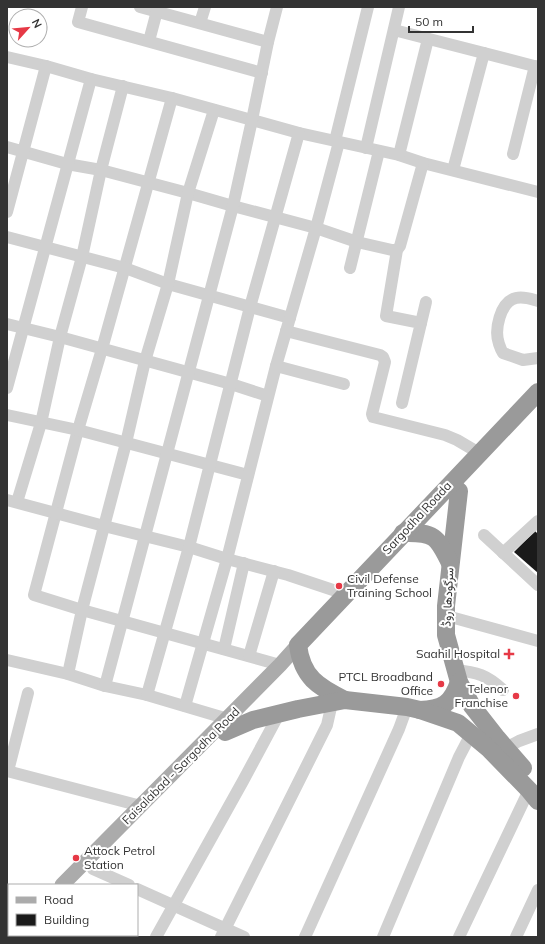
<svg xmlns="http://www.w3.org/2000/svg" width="545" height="944" font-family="Mulish,Vazirmatn,sans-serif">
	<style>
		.building { fill: #1a1a1a }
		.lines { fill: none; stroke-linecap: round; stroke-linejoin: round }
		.minor { stroke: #d0d0d0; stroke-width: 12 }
		.major { stroke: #ababab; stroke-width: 15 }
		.highway { stroke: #9a9a9a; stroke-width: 18 }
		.poi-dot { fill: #e63946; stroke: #fff; stroke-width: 1.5 }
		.labels { text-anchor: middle; stroke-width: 4; stroke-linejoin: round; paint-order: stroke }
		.street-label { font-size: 12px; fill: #333; stroke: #fff }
		.poi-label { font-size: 12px; fill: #333; stroke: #fff; text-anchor: end }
	</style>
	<rect width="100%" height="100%" fill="#fff"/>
	<!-- building -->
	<polygon class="building" points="535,531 538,534 538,573 514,552"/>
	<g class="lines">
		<!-- minor -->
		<g class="minor">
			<polyline points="82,7 78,22 262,73"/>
			<polyline points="140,7 268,42"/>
			<polyline points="200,23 205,7"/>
			<polyline points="394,30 538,67"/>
			<polyline points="149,41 157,11"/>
			<polyline points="7,57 46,66 91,79 172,98 299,133 399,155 423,163 538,192"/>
			<polyline points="172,98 102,349 78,430 34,595 82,610 280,665"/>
			<polyline points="335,141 368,7"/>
			<polyline points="7,147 67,164 101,170 188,193 233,206 316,228 357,242 392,250 397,250"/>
			<polyline points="366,148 399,7"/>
			<polyline points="513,154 535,66"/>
			<polyline points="399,155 428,39"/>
			<polyline points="453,170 484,53"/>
			<polyline points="7,212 46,66"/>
			<polyline points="7,237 125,268 168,284 290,318"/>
			<polyline points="350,268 379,151"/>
			<path d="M538,301c-7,-2 -14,-5 -22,-3 -16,4 -22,32 -17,46 1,3 2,6 4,9l20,7 15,-2"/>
			<polyline points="421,323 426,302"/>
			<polyline points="7,324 60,337 231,384 268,396"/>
			<polyline points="286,331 380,355 383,357 385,362 372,414 373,417 445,435 457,440 479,453"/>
			<polyline points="276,366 344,384"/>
			<polyline points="7,388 91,79"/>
			<polyline points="402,403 421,323 386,316 397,250 400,246 423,163"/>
			<polyline points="7,415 78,430 248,475"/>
			<polyline points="7,500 104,526 189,547 227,559 288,575 345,594"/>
			<polyline points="17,502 41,423 60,337 82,257 101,170 123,86"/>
			<polyline points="484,535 538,585"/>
			<polyline points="503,553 538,521"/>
			<polyline points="447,616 538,641"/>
			<polyline points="224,649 244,563"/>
			<polyline points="249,656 274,571"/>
			<polyline points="7,660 68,674 105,686 147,695 228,719"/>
			<path d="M455,670c22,2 32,5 48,20"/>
			<polyline points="68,674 82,610 126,443 145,361 168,284 188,193 214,110"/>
			<polyline points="105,686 233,206 252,120 268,42 277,7"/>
			<polyline points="147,695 189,547 250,307 299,133"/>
			<polyline points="185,706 227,559 276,366 316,228 339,142"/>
			<polyline points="506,748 519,741 538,734"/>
			<polyline points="7,771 141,806"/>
			<polyline points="8,771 28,693"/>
			<polyline points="93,869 129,885"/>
			<polyline points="137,889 244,937"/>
			<polyline points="156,937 243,781 279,714"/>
			<polyline points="221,937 327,725 332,703"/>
			<polyline points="305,937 399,729 407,707"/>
			<polyline points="383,937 459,757 471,734"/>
			<polyline points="459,937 529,790"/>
			<polyline points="516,937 538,890"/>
		</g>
		<!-- major -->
		<g class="major">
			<polyline points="62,885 280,665 298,645"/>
			<polyline points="10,937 12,935"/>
			<polyline points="27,937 29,935"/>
		</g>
		<!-- highway -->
		<g class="highway">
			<polyline points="459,491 446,606 446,635 459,682 472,706 497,738 523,768"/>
			<path d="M403,533c31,-1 34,3 47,30"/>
			<path d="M345,700c-27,-13 -43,-23 -47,-55l240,-253"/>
			<path d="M420,710c23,-1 31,-6 39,-28"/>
			<polyline points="225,732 253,720 298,709 345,700 407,707 420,710 458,723 488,748 529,790 538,801"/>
		</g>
	</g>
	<!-- markers -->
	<g class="poi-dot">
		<circle cx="339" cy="586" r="4"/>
		<path d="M507 648h4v4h4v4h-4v4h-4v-4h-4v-4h4z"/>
		<circle cx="441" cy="684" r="4"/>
		<circle cx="516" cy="696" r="4"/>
		<circle cx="76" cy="858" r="4"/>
	</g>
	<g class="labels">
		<!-- street labels -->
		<g class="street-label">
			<text transform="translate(417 518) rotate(-47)" y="4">Sargodha Roada</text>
			<text transform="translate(448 597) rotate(-87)" y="4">سرگودھا روڈ</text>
			<text transform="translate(181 766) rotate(-45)" y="4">Faisalabad - Sargodha Road</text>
		</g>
		<!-- poi labels -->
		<g class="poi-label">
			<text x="347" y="583" text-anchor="start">Civil Defense<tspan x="347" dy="14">Training School</tspan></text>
			<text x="500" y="658">Saahil Hospital</text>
			<text x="433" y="681">PTCL Broadband<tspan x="433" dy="14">Office</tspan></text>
			<text x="508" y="693">Telenor<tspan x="508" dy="14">Franchise</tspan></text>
			<text x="84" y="855" text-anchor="start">Attock Petrol<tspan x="84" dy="14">Station</tspan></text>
		</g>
	</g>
	<!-- border -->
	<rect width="545" height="944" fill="none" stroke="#333333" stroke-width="16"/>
	<!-- legend -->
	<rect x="8" y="884" width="130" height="52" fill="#ffffff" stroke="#adadad"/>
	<rect x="16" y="897" width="20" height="6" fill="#ababab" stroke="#adadad"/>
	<text x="44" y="904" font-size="12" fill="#333333">Road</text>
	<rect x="16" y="914" width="20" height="12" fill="#1a1a1a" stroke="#adadad"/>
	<text x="44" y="924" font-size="12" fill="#333333">Building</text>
	<!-- north arrow -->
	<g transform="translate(28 28) rotate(63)"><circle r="19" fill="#ffffff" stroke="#adadad"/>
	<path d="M0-3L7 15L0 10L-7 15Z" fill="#e63946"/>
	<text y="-6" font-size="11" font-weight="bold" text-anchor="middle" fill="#333333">N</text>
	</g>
	<!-- scale -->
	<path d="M409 26v6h64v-6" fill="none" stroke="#333333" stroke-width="2"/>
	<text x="415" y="26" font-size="12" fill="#333333" stroke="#ffffff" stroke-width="3" paint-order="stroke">50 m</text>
</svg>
